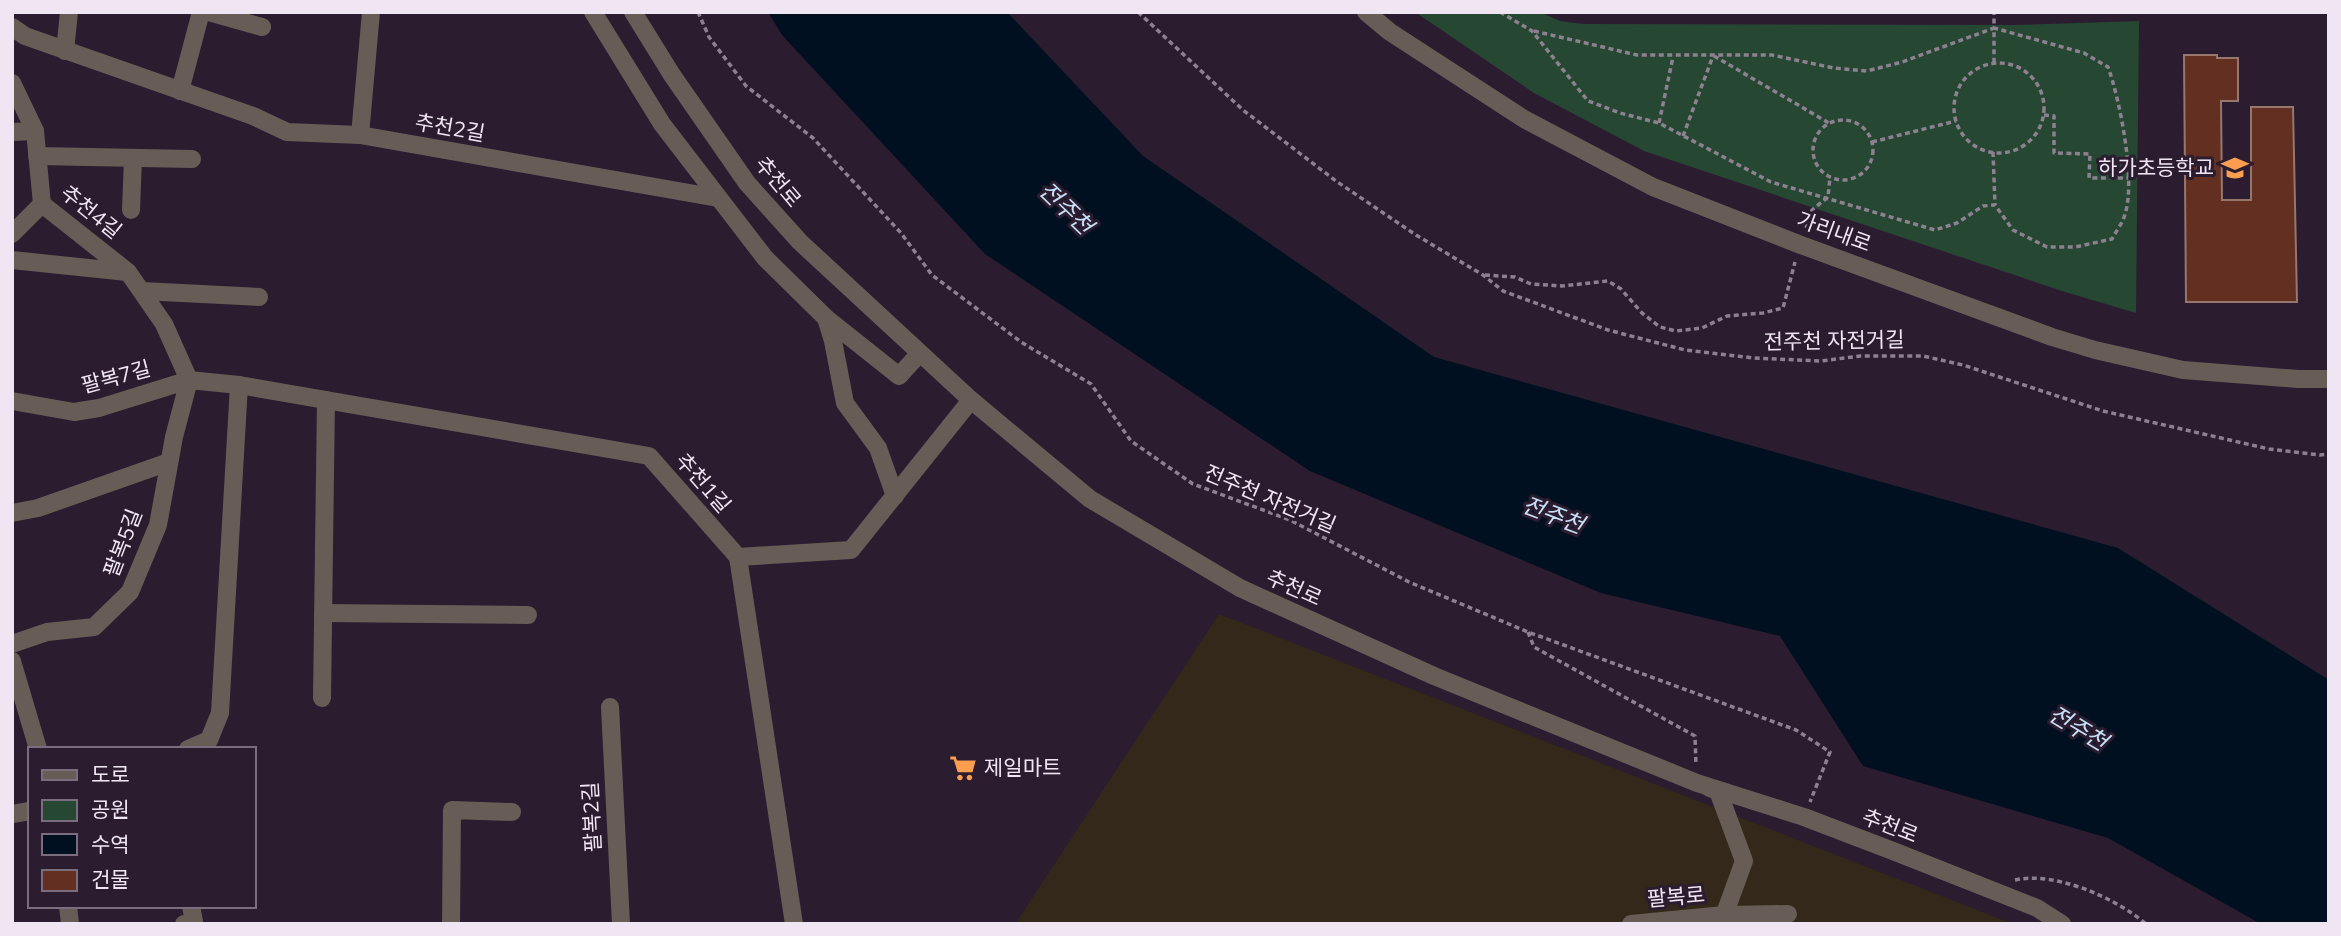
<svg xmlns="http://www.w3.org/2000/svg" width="2341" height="936" font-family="Mulish,'Noto Sans KR',sans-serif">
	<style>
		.industrial { fill: #332819 }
		.green { fill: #264731 }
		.water { fill: #001021 }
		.building { fill: #622f21; stroke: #95776e; stroke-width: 2 }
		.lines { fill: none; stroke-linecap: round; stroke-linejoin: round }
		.path { stroke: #8d8091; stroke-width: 3.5; stroke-dasharray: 5 3.5; stroke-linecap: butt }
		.minor { stroke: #685c56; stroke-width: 18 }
		.labels { text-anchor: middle; stroke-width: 6; stroke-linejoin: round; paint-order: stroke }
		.street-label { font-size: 21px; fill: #f0e6f3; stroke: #2b1c30 }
		.poi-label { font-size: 21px; fill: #f0e6f3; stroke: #2b1c30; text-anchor: end }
		.water-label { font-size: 23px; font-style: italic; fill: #c6e1f8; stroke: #2b1c30 }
	</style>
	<rect width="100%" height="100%" fill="#2b1c30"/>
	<!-- industrial -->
	<polygon class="industrial" points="1219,614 2013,924 1015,924"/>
	<!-- green -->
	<polygon class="green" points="1415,12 1540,12 1560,21 1584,24 2015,25 2139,21 2136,313 2062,291 1644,151 1534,93"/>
	<!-- water -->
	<polygon class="water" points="768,12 1007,12 1143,156 1434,357 2118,548 2329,680 2329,924 2261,924 2108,838 1863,766 1780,636 1601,593 1310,471 985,254 782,35"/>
	<!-- building -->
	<polygon class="building" points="2184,55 2217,55 2217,58 2238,58 2238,101 2221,101 2222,200 2251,200 2251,107 2293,107 2297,302 2186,302"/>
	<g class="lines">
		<!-- path -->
		<g class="path">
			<polyline points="698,12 709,37 746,86 813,138 901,233 932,275 1021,342 1091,384 1131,441 1193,484 1290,520 1409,582 1528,632 1796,730 1830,752 1810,802"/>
			<polyline points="1138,12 1243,110 1336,181 1416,235 1483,275 1503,291 1608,330 1685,350 1754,358 1821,361 1860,356 1923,356 1963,365 2103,411 2269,449 2320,455 2329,454"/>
			<path d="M1500,12l32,19 56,70 32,12 39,10 112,59 164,48 22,-7 26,-17 12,-1 18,25 34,17h28l37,-8c4,-8 11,-16 13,-25 11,-33 -5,-114 -17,-147l-24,-14 -90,-25v35"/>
			<polyline points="1534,31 1637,55 1772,55 1834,68 1867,71 1902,62 1994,28 1994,12"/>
			<polyline points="1714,56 1829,123"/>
			<circle cx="1999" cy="108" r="45"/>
			<polyline points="2044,115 2054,116 2054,153 2090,154 2089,178 2128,178"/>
			<circle cx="1843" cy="150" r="30"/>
			<polyline points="1659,123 1673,57"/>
			<polyline points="1683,136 1713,56"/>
			<polyline points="1872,142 1956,121"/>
			<polyline points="1993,152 1995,205"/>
			<polyline points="1806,228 1812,210 1828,197 1830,177"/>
			<polyline points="1485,275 1515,277 1531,284 1562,286 1608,281 1621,289 1642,313 1660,327 1676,331 1702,328 1727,316 1763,313 1783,308 1795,262"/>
			<polyline points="1528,632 1534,647 1695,736 1696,765"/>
			<path d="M2015,880c40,-9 101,18 131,44"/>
		</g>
		<!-- minor -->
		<g class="minor">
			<polyline points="209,12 262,27"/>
			<polyline points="593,12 662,124 765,258 826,318 899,376 919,354"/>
			<polyline points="633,12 672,75 747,183 800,242 971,400 1090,499 1240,588 1434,676 1697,783 1804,817 1893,851 2037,908 2062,924"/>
			<polyline points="1366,12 1390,32 1524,119 1653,187 1801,245 2052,337 2095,350 2183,370 2298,379 2329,379"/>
			<polyline points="12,27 25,36 253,116 287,132 360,135 718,198"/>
			<polyline points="65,51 69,12"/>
			<polyline points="12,83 35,131 42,204 128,272 164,324 189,380"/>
			<polyline points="180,91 201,12"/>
			<polyline points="12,132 35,131"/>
			<polyline points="360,135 371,12"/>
			<polyline points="37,156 192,159"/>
			<polyline points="131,210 133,158"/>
			<polyline points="12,234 42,204"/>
			<polyline points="12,260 127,272"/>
			<polyline points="142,291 259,297"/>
			<polyline points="826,318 833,341 845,403 878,448 895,496"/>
			<polyline points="12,401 74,412 99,408 189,380 239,385 649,456 738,557 851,550 971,400"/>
			<polyline points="12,513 38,508 169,462"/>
			<polyline points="738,557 794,924"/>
			<polyline points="323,613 528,615"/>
			<polyline points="12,644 47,632 94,627 130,592 158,525 174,437 189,380"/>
			<polyline points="12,661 38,749"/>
			<polyline points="322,698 326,400"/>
			<polyline points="610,707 621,924"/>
			<polyline points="188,749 209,740 220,713 239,385"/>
			<polyline points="1710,788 1718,791 1744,861 1721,924"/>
			<polyline points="12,814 30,811"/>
			<polyline points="68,906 70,924"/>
			<polyline points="184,924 194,921 191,906"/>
			<polyline points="451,924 452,810 512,812"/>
			<polyline points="1631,924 1724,915 1788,914"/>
		</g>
	</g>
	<!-- icons -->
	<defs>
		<symbol id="school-bare" viewBox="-9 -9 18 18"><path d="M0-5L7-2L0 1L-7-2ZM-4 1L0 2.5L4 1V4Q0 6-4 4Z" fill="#fb9e50" stroke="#2b1c30" stroke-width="2.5" paint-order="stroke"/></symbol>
		<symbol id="supermarket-bare" viewBox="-9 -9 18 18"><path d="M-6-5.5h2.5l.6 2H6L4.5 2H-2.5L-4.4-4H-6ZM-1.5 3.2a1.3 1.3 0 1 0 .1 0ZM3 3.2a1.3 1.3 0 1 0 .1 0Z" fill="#fb9e50" stroke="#2b1c30" stroke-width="2.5" paint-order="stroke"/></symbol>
	</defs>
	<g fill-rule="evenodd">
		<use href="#school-bare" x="2216" y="149" width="38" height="38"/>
		<use href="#supermarket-bare" x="944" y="749" width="38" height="38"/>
	</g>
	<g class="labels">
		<!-- street labels -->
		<g class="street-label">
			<text transform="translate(450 128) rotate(10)" y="7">추천2길</text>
			<text transform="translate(778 182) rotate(50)" y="7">추천로</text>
			<text transform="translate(91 212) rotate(39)" y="7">추천4길</text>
			<text transform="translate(1834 232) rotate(20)" y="7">가리내로</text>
			<text transform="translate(1834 341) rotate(-1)" y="7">전주천 자전거길</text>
			<text transform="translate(116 377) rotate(-15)" y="7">팔복7길</text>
			<text transform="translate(703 483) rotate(49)" y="7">추천1길</text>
			<text transform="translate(1270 499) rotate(23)" y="7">전주천 자전거길</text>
			<text transform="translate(123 543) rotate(-69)" y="7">팔복5길</text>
			<text transform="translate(1294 588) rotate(24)" y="7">추천로</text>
			<text transform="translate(592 817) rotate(-93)" y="7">팔복2길</text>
			<text transform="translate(1890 826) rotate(21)" y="7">추천로</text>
			<text transform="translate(1676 897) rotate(-5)" y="7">팔복로</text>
		</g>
		<!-- poi labels -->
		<g class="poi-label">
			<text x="2214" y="175">하가초등학교</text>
			<text x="984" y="775" text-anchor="start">제일마트</text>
		</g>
		<!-- water labels -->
		<g class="water-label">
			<text transform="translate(1066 208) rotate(44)" y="8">전주천</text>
			<text transform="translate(1553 515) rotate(21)" y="8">전주천</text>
			<text transform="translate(2078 728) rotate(31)" y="8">전주천</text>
		</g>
	</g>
	<!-- border -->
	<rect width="2341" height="936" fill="none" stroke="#f0e6f3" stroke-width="28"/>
	<!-- legend -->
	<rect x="28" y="747" width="228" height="161" fill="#2b1c30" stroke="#7a6d7e" stroke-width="2"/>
	<rect x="42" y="770" width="35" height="10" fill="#685c56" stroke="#7a6d7e" stroke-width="2"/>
	<text x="91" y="782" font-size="21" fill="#f0e6f3">도로</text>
	<rect x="42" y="800" width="35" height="21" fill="#264731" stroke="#7a6d7e" stroke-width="2"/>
	<text x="91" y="817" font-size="21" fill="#f0e6f3">공원</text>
	<rect x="42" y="834" width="35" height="21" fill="#001021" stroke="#7a6d7e" stroke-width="2"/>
	<text x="91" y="852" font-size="21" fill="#f0e6f3">수역</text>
	<rect x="42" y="870" width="35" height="21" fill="#622f21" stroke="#7a6d7e" stroke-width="2"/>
	<text x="91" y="887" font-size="21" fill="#f0e6f3">건물</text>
</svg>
